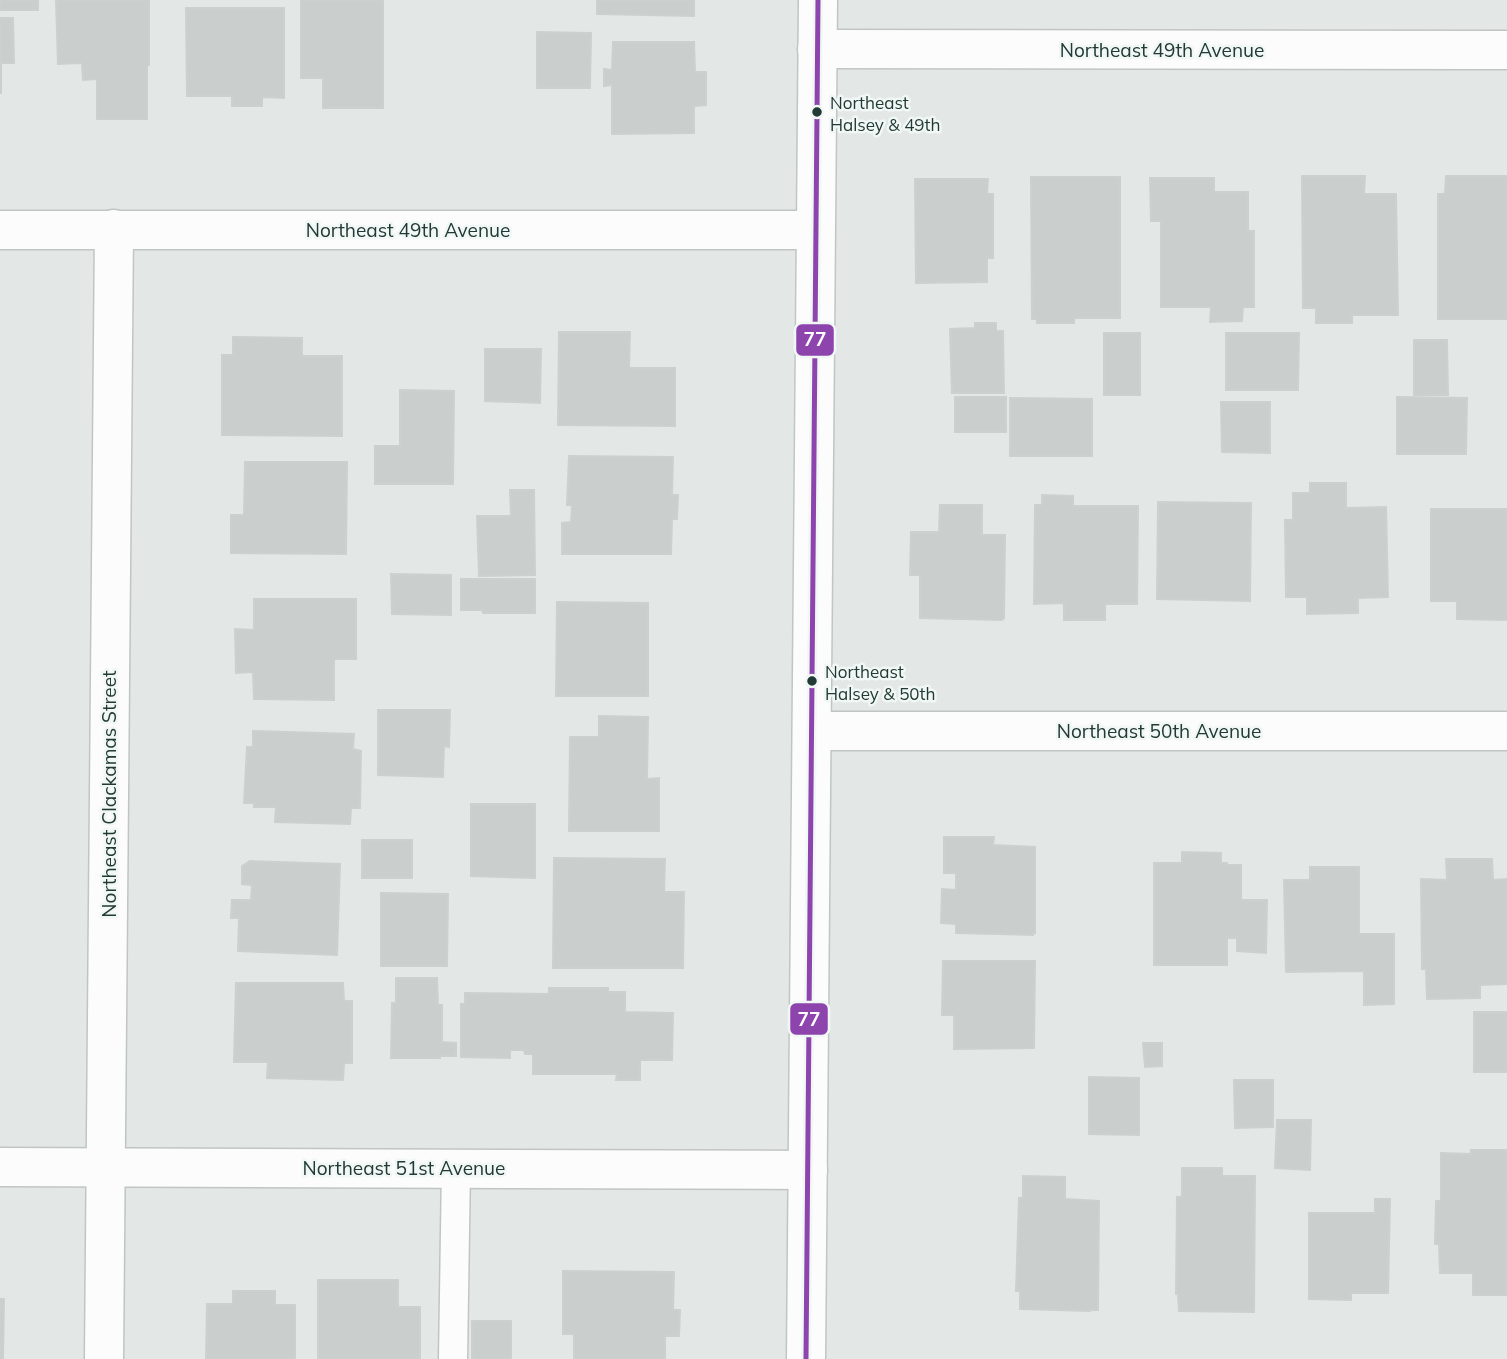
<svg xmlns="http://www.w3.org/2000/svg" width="1507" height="1359" font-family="Mulish,sans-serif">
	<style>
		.building { fill: #cacfcd; stroke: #ccd1cf; stroke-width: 2 }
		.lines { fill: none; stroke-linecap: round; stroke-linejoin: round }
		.service-casing { stroke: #c0c5c3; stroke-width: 31 }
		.minor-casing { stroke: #c0c5c3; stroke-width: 41 }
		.secondary-casing { stroke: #bfc6c3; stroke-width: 41 }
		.service { stroke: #fbfcfb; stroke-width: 28 }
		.minor { stroke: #fbfcfb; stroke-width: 38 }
		.secondary { stroke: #fbfcfb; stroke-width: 38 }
		.bus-1-casing { stroke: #f1f7f5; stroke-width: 10 }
		.bus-1 { stroke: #8e44ad; stroke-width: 5 }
		.bus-dot { fill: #223a35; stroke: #f1f7f5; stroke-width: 2.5 }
		.labels { text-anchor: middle; stroke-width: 5; stroke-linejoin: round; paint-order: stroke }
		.bus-label { font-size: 17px; fill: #223a35; stroke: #f1f7f5; text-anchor: start }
		.street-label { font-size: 19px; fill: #223a35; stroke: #f1f7f5 }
		.line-badge { stroke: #f1f7f5; stroke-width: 2.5 }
		.badge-label { font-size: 19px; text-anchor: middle; font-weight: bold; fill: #fff }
	</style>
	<rect width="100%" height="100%" fill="#e3e8e6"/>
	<!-- building -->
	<g class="building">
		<rect x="0" y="0" width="38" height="10"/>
		<polygon points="56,0 149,0 149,65 147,65 147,119 97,119 97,79 83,80 82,63 58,64"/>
		<polygon points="301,0 383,0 383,108 323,108 323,78 301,78"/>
		<polygon points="597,0 694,0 694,16 597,14"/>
		<polygon points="186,8 284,8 284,98 262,97 262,106 232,106 232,96 187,96"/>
		<polygon points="0,18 13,18 14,63 1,63 1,94"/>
		<polygon points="537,32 591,33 590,88 537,88"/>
		<polygon points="613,42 694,42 695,72 706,72 706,105 694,106 694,133 612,134 612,85 604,86 604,69 612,70"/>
		<polygon points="1302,176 1365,176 1364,194 1396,194 1398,315 1352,315 1352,323 1316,323 1316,308 1303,308"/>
		<polygon points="1446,176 1507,176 1507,319 1438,319 1438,194 1445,194"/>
		<polygon points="1031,177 1120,177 1120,318 1074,318 1074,323 1037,323 1037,319 1032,319"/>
		<polygon points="1150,178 1214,178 1214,192 1248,192 1248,231 1254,231 1254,307 1243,307 1242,321 1210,322 1211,307 1161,307 1161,221 1151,221"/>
		<polygon points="915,179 988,179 987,194 993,194 993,258 987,258 987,282 916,283"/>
		<polygon points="975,323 996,323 996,331 1003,331 1004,393 952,393 950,329 975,328"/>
		<polygon points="559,332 630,332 629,368 675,368 675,426 558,425"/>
		<rect x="1104" y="333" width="36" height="62"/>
		<polygon points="1226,333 1299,333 1298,390 1226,390"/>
		<polygon points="233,337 302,338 302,356 342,356 342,436 222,435 222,355 233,355"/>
		<polygon points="1414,340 1447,340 1448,395 1414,395"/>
		<polygon points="485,349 541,349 540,403 485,401"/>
		<polygon points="400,390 454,391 453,484 375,484 375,446 400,446"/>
		<rect x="955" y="397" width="51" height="35"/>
		<polygon points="1397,397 1467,398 1466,454 1397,454"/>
		<polygon points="1010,398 1092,399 1092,456 1010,456"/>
		<polygon points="1221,402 1270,402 1270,453 1222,452"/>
		<polygon points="569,456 673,457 672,495 678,495 677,519 672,519 671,554 562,554 562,523 571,522 572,505 567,505"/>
		<polygon points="245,462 347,462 346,554 231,553 231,515 244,515"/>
		<polygon points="1310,483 1346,483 1346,508 1386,507 1388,597 1358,598 1358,613 1307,614 1307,597 1286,597 1285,520 1293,520 1293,493 1310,493"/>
		<polygon points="510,490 534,490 535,575 479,576 477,516 511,516"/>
		<polygon points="1042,495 1073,496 1073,506 1138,506 1137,604 1105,604 1105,620 1064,620 1064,603 1034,604 1035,505 1042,505"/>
		<polygon points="1158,502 1251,503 1250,601 1157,599"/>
		<polygon points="940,505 982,505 982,535 1005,535 1004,618 1002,620 920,618 920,575 910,575 911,532 939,532"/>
		<polygon points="1431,509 1507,509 1507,620 1457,619 1457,601 1431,601"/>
		<polygon points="391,574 451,575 451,615 392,614"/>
		<polygon points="461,579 535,579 535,613 483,613 482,610 461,610"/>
		<polygon points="254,599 356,599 356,659 334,659 334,700 254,699 253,672 236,673 235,629 254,630"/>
		<polygon points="557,602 648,603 648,696 556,696"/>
		<polygon points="378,710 450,710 449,747 444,746 443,777 378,775"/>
		<polygon points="599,716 648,717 647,779 659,778 659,831 569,831 570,737 599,737"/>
		<polygon points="253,731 354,734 353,749 361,751 360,808 351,808 350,824 275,822 276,807 254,807 254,803 244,803 247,747 253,747"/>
		<polygon points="471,804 535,804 535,878 471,876"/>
		<polygon points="944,837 994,837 993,845 1035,847 1035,933 1033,933 1033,935 956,933 956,924 941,923 942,889 956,890 956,873 944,873"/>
		<rect x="362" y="840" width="50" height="38"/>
		<polygon points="1182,852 1221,853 1221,863 1227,863 1227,865 1241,865 1241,900 1267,900 1266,953 1237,951 1237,938 1227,938 1227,965 1154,965 1154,863 1182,863"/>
		<polygon points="554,858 665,859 664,892 684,892 683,968 553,968"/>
		<polygon points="1446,859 1492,859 1493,880 1507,879 1507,984 1480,985 1480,998 1427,999 1426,969 1422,969 1421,879 1447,880"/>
		<polygon points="250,861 340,864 337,955 238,951 239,918 231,918 232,900 251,900 252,885 242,884 242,866"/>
		<polygon points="1310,867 1359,867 1359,934 1394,934 1394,1004 1364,1005 1364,971 1286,972 1284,880 1310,880"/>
		<polygon points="381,893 448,894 447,966 381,966"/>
		<polygon points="943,961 1035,961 1034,1048 954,1049 954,1015 942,1015"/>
		<polygon points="396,978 437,978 438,1005 442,1005 442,1042 456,1043 456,1056 440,1056 440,1058 391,1058 392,1003 396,1003"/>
		<polygon points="236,983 343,983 344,1001 352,1001 352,1063 344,1063 343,1080 267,1078 268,1062 234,1062"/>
		<polygon points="549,988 608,988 608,992 625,992 625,1012 673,1013 672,1060 640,1060 640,1080 616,1080 617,1074 533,1074 533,1054 525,1054 524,1050 510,1050 510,1058 461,1057 461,1004 465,1004 465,993 549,994"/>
		<rect x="1474" y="1012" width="33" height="60"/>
		<polygon points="1143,1043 1162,1043 1162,1066 1145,1067"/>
		<polygon points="1089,1077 1139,1078 1139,1135 1089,1134"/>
		<polygon points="1234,1080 1273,1080 1273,1127 1235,1128"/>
		<polygon points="1277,1120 1311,1120 1310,1170 1275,1168"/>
		<polygon points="1471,1150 1507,1150 1506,1295 1473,1295 1473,1273 1440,1273 1439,1244 1435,1244 1436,1201 1441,1201 1441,1153 1471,1154"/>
		<polygon points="1182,1168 1222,1168 1222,1176 1255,1176 1254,1312 1179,1311 1178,1294 1176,1294 1177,1197 1182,1197"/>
		<polygon points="1023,1176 1065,1177 1065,1199 1099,1201 1098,1310 1090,1310 1090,1311 1020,1309 1020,1291 1016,1291 1019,1198 1023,1198"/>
		<polygon points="1375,1199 1390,1199 1388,1293 1351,1293 1351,1300 1309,1299 1309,1213 1375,1213"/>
		<polygon points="563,1271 674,1272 673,1310 680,1310 679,1336 665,1336 665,1359 574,1359 574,1334 563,1334"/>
		<polygon points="318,1280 398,1280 398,1307 420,1307 420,1359 318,1359"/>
		<polygon points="233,1291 275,1291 275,1305 295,1305 295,1359 206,1359 207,1304 233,1304"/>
		<polygon points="0,1299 4,1299 3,1359 0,1359"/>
		<rect x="472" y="1321" width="39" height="38"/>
	</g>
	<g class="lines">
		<defs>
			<polyline id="service" points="453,1359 456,1168"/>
			<g id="minor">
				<polyline points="817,49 1507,50"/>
				<polyline points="0,230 815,230"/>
				<polyline points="812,731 1507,731"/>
				<polyline points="0,1167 808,1170"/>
				<polyline points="104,1359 114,229"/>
			</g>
			<polyline id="secondary" points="806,1359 818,0"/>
		</defs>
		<!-- service casing -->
		<use href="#service" class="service-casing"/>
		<!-- minor casing -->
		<use href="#minor" class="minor-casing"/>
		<!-- secondary casing -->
		<use href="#secondary" class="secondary-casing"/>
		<!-- service -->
		<use href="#service" class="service"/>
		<!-- minor -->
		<use href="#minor" class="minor"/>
		<!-- secondary -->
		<use href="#secondary" class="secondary"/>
		<defs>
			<polyline id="bus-1" points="806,1359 818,0"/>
		</defs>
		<!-- bus-1 casing -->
		<use href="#bus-1" class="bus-1-casing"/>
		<!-- bus-1 -->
		<use href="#bus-1" class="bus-1"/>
	</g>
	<!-- markers -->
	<g class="bus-dot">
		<circle cx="817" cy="112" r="6"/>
		<circle cx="812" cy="681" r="6"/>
	</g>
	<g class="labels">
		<!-- bus labels -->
		<g class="bus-label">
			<text x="830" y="109">Northeast<tspan x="830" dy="22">Halsey &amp; 49th</tspan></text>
			<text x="825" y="678">Northeast<tspan x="825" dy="22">Halsey &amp; 50th</tspan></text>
		</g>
		<!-- street labels -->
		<g class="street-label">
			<text x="1162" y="57">Northeast 49th Avenue</text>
			<text x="408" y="237">Northeast 49th Avenue</text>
			<text x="1159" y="738">Northeast 50th Avenue</text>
			<text transform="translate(109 794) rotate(-90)" y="7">Northeast Clackamas Street</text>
			<text x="404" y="1175">Northeast 51st Avenue</text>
		</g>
	</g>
	<g class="line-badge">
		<rect x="795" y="323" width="40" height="34" rx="7" fill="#8e44ad"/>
		<rect x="789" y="1002" width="40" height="34" rx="7" fill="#8e44ad"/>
	</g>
	<g class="badge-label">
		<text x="815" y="346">77</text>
		<text x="809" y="1026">77</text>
	</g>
</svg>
